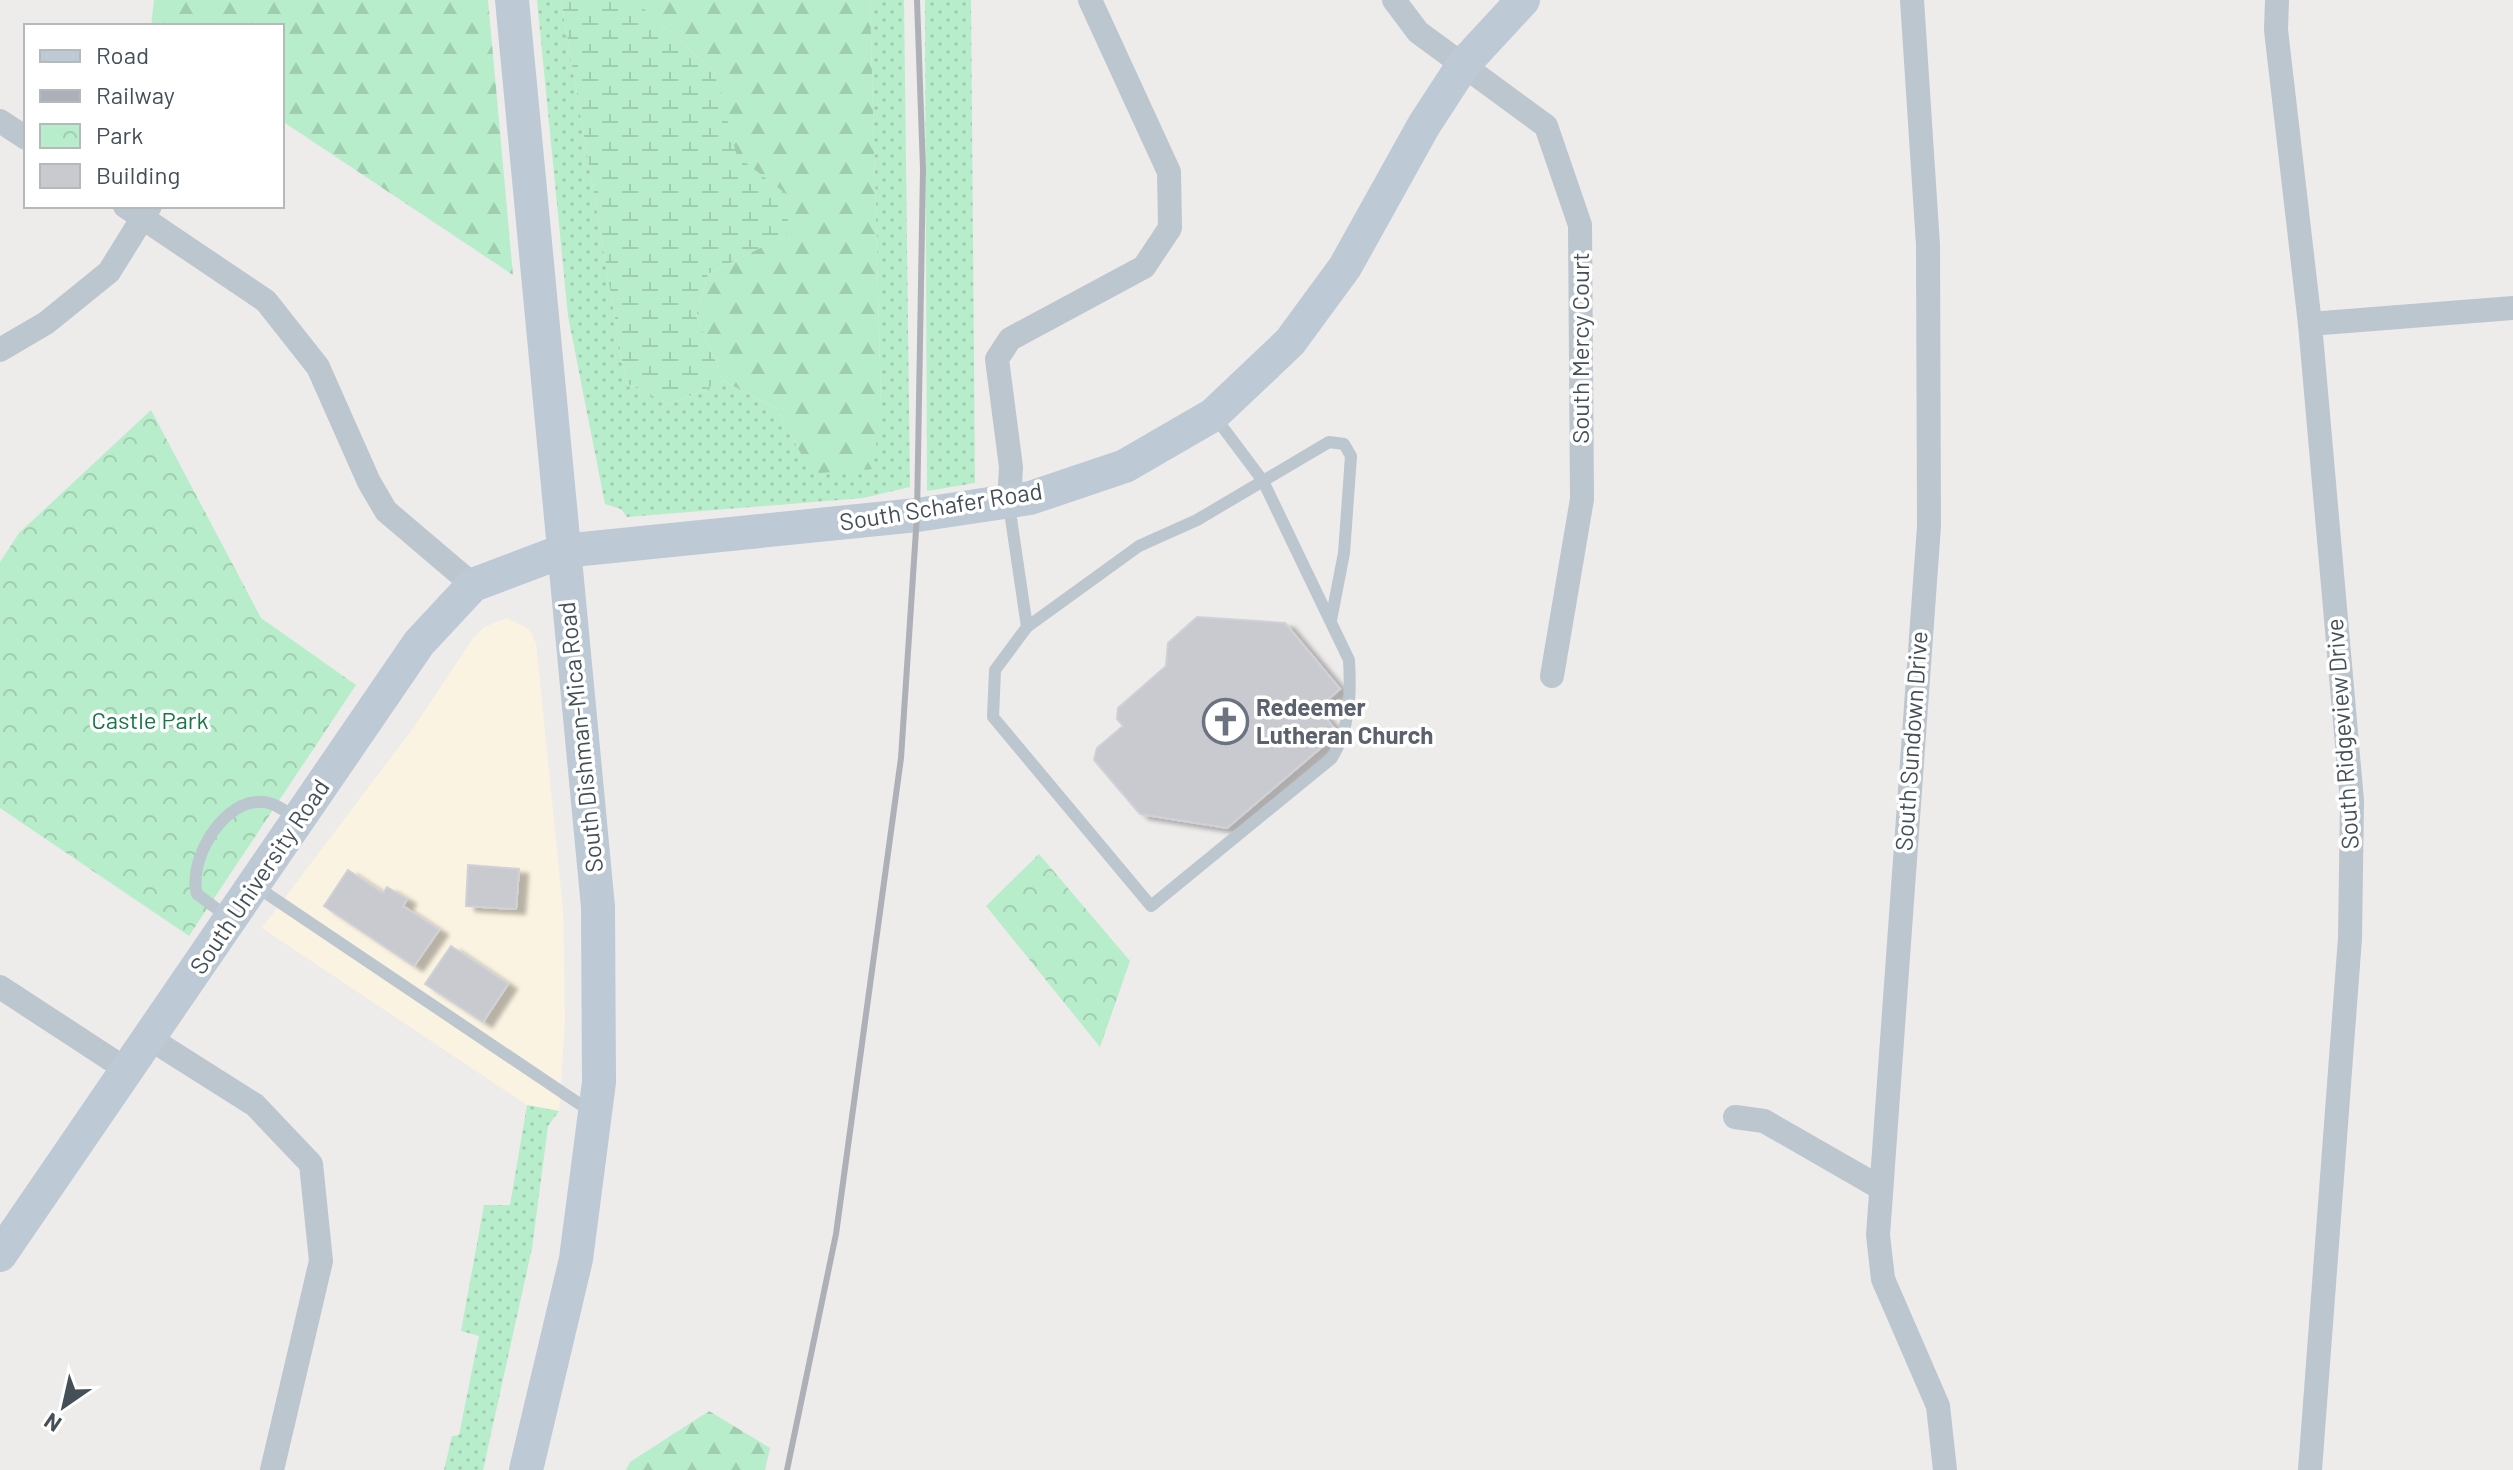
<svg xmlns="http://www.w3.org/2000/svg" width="2513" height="1470" font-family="Barlow,sans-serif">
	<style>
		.commercial { fill: #fbf3e2 }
		.grass { fill: url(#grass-dots) }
		.forest { fill: url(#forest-firs) }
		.wetland { fill: url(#wetland-marsh) }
		.park { fill: url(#park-crowns) }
		.building { fill: #c8cad0; stroke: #cfd1d7; stroke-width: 2; filter: url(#shadow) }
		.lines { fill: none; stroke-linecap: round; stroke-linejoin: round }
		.lane { stroke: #bcc6ce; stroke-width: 12 }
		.street { stroke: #bcc6ce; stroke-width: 24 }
		.secondary { stroke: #bdc9d5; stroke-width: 34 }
		.rail { stroke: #adb0b6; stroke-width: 6 }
		.labels { text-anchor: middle; stroke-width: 7; stroke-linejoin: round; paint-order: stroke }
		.street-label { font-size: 24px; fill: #444f58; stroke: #fff }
		.worship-label { font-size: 24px; font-weight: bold; fill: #5b616d; stroke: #fff; text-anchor: start }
		.park-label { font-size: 24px; fill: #167745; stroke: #fff }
	</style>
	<defs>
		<pattern id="grass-dots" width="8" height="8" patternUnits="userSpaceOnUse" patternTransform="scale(2)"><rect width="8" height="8" fill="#b8edcb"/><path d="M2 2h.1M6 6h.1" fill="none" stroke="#9fcdb0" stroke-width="1.8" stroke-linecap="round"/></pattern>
		<pattern id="forest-firs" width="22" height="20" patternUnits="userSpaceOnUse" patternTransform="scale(2)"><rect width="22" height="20" fill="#b8edcb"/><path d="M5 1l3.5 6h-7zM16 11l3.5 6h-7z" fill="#9fcdb0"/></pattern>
		<pattern id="wetland-marsh" width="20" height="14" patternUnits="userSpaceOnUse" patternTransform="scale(2)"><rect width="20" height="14" fill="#b8edcb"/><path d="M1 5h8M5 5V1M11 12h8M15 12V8" fill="none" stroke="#9fcdb0"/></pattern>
		<pattern id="park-crowns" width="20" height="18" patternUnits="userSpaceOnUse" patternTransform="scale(2)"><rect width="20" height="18" fill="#b8edcb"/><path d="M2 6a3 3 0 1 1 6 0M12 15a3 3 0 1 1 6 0" fill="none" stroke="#9fcdb0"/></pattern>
		<filter id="shadow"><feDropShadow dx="9" dy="5" stdDeviation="2" flood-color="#0004"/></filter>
	</defs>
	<rect width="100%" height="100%" fill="#eeebeb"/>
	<!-- commercial -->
	<polygon class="commercial" points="507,618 529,629 536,643 563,910 565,1021 559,1111 527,1105 262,928 414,727 471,641 484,627"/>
	<!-- grass -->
	<g class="grass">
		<polygon points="537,0 561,0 626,383 670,404 724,381 777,409 801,454 881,401 870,0 904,0 910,487 863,498 627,517 621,509 605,504 568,316"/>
		<polygon points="925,0 971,0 975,483 927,491"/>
		<polygon points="527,1105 559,1111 548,1126 532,1248 483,1470 444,1470 452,1436 459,1435 479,1336 461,1331 484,1205 510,1205"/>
	</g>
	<!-- forest -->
	<g class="forest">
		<polygon points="154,0 488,0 513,275 282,121 282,26 151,26"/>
		<polygon points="644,0 870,0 881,401 873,469 819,473 801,454 777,409 724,381 696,316 708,274 785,235 791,198 736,156 714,71 644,9"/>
		<polygon points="709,1411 770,1448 765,1470 626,1470 630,1462"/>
	</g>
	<!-- wetland -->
	<polygon class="wetland" points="561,0 644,0 644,9 714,71 737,156 791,198 786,235 708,274 696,316 724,381 670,404 626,383"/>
	<!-- park -->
	<g class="park">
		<polygon points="151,410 261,618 356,685 189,936 0,808 0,562 19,533"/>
		<polygon points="1039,854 1130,961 1100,1047 986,906"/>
	</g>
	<!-- building -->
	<g class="building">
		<polygon points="1197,617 1285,623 1340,689 1318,708 1338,733 1227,828 1140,814 1094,760 1097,748 1123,726 1117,719 1118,708 1166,666 1168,643"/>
		<polygon points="468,865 519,869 516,909 466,906"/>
		<polygon points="348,870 383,893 387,887 407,899 403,906 439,930 414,966 324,906"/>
		<polygon points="451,946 508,984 483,1022 425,984"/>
	</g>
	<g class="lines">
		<!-- lane -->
		<g class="lane">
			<polyline points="1009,505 1027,627 1139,546 1197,520 1263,481 1215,417"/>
			<path d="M1027,627l-32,43 -2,47 158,189 181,-148c18,-30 19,-64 17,-98l-86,-179 66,-39 15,2 7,12 -7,97 -13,67"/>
			<polyline points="257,887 590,1111"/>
			<path d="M229,918l-32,-24c-9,-32 23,-89 59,-92 16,-2 27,8 40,16"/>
		</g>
		<!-- street -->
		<g class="street">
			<polyline points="1394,0 1418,32 1546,126 1580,225 1582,499 1552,676"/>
			<polyline points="1912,0 1928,245 1929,526 1878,1235 1883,1279 1938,1406 1945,1470"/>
			<polyline points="2277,0 2276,30 2310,324 2352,801 2350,938 2310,1470"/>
			<polyline points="0,121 26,138"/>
			<polyline points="125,206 266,301 318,367 369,482 386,511 473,585"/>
			<polyline points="2310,324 2513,308"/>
			<polyline points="0,350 46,323 109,272 150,206"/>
			<polyline points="1009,501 1011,467 997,359 1010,339 1144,267 1170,228 1169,172 1090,0"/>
			<polyline points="0,987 127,1070"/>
			<polyline points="149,1038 255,1105 311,1164 321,1261 272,1470"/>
			<polyline points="1735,1117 1764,1121 1879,1187"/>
		</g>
		<!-- secondary -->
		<g class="secondary">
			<polyline points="512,0 598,907 599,1082 576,1259 526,1470"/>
			<polyline points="0,1255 419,643 473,585 563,551 917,515 1030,498 1125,466 1213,415 1290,342 1345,267 1424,125 1463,65 1523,0"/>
		</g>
		<!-- rail -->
		<polyline class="rail" points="787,1470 836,1234 901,758 917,515 923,169 917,0"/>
	</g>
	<!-- icons -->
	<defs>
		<symbol id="church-ring" viewBox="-11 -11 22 22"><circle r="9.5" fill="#fff" stroke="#6b7280" stroke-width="1.5"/><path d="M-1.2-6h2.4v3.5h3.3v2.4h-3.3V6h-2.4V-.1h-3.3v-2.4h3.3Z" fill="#6b7280"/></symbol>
	</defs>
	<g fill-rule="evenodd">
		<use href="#church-ring" x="1200" y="696" width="51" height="51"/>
	</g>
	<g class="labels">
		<!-- street labels -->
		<g class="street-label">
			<text transform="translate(1581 348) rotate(-90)" y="8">South Mercy Court</text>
			<text transform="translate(941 507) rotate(-9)" y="8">South Schafer Road</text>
			<text transform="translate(2343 734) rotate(-94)" y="8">South Ridgeview Drive</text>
			<text transform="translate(581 737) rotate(-96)" y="8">South Dishman-Mica Road</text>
			<text transform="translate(1912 741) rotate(-86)" y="8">South Sundown Drive</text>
			<text transform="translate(260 877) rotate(-56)" y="8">South University Road</text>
		</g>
		<!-- worship labels -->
		<g class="worship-label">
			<text x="1256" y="716">Redeemer<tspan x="1256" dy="28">Lutheran Church</tspan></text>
		</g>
		<!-- park labels -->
		<g class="park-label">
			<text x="150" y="729">Castle Park</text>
		</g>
	</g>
	<!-- legend -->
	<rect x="24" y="24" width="260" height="184" fill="#ffffff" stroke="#b4b9bc" stroke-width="2"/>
	<rect x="40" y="50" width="40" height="12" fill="#bdc9d5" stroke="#b4b9bc" stroke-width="2"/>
	<text x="96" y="64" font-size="24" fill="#444f58">Road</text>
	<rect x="40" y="90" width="40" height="12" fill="#adb0b6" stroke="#b4b9bc" stroke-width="2"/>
	<text x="96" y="104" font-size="24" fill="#444f58">Railway</text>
	<rect x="40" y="124" width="40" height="24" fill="url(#park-crowns)" stroke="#b4b9bc" stroke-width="2"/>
	<text x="96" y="144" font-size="24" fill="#444f58">Park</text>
	<rect x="40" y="164" width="40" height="24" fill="#c8cad0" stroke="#b4b9bc" stroke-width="2"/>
	<text x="96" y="184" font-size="24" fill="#444f58">Building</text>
	<!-- north arrow -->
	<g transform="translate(64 1406) rotate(214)" stroke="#ffffff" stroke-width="6" paint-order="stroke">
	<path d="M0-6L14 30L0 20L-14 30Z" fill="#444f58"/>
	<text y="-12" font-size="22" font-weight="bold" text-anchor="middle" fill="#444f58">N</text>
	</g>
</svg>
